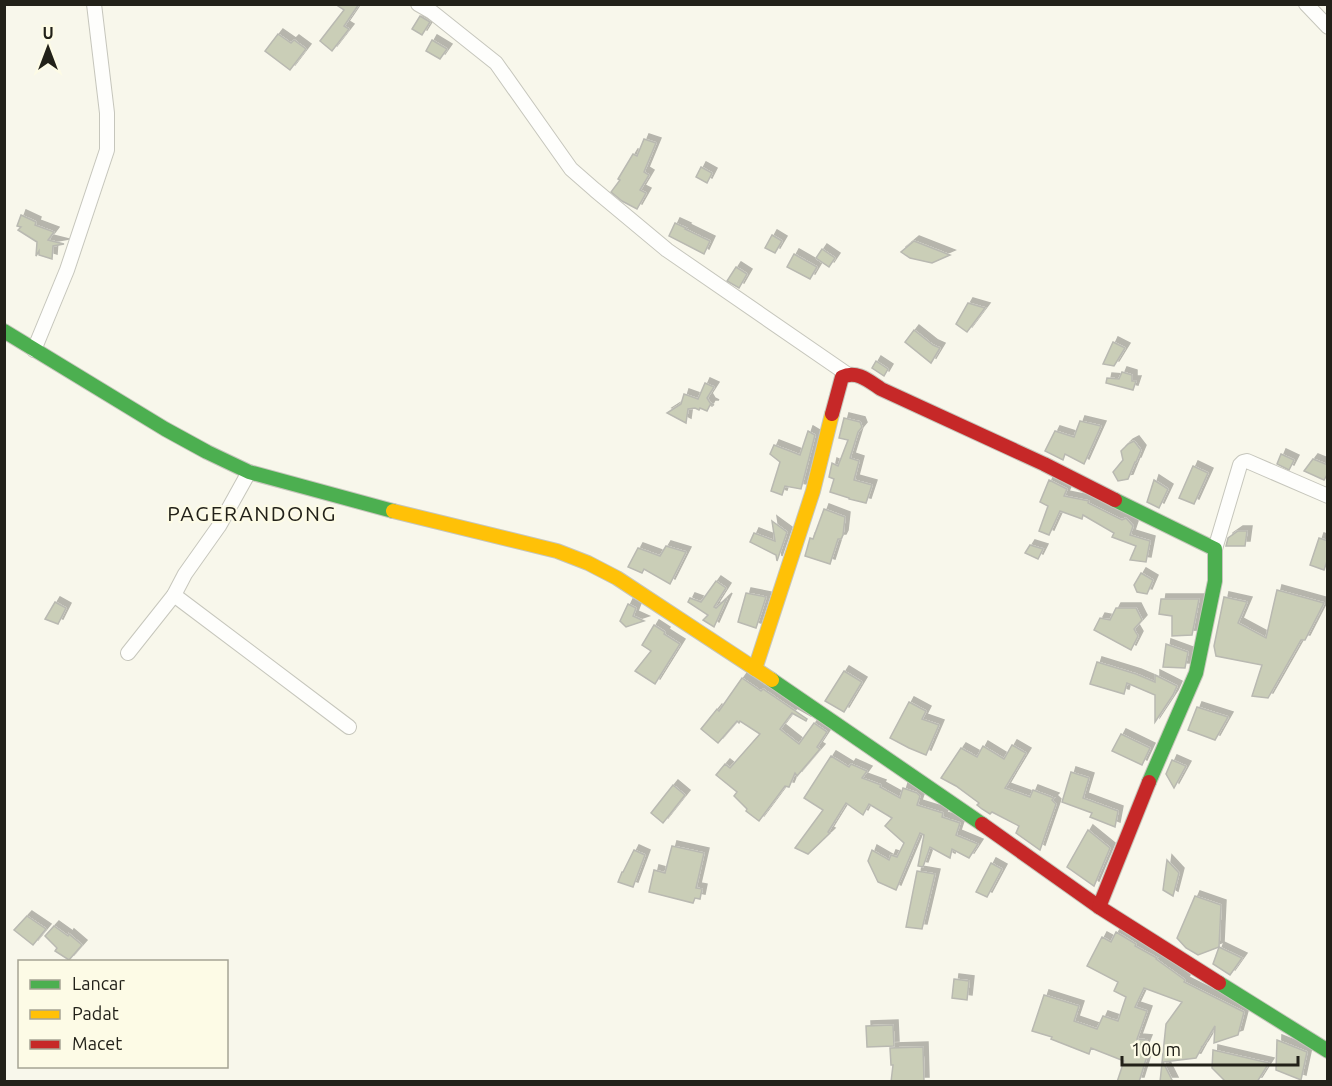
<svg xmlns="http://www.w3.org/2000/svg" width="1332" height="1086" font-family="Ubuntu,sans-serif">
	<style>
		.building { fill: #caceb7; stroke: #b9b9b1; stroke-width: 1.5; filter: url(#shadow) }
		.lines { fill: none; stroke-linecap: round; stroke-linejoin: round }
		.street-casing { stroke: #c6c6bc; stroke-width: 16 }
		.fast-casing { stroke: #c6c6bc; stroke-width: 16 }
		.slow-casing { stroke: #c6c6bc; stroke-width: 16 }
		.jam-casing { stroke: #c6c6bc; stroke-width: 16 }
		.street { stroke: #fefefc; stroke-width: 14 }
		.fast { stroke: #4caf50; stroke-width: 14 }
		.slow { stroke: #ffc107; stroke-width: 14 }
		.jam { stroke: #c62828; stroke-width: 14 }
		.labels { text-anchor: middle; stroke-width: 4.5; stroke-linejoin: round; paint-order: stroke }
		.quarter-label { font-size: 21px; letter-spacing: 1.5px; fill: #222119; stroke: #fdfbe6 }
	</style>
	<defs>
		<filter id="shadow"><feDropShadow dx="5" dy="-5" stdDeviation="0" flood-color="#0004"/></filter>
	</defs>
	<rect width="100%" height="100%" fill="#f8f7eb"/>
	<!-- building -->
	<g class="building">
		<polygon points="335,4 359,4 344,26 349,29 332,51 320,41 344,10"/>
		<polygon points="420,16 430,22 422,35 412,29"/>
		<polygon points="278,34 291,43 294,40 306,49 290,70 265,51"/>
		<polygon points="432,40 447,49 440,59 426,51"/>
		<polygon points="644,139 656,143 644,172 649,175 640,190 646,193 637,209 622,201 611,192 620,180 618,179 633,154 637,156"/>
		<polygon points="701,167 712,173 707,183 696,177"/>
		<polygon points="21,215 36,222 35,225 54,232 48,240 64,244 53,246 52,259 39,255 39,251 36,256 37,242 18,230 21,227 17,226"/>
		<polygon points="675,223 686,228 685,229 710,241 704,254 669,236"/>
		<polygon points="772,235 782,241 775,253 765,248"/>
		<polygon points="914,241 950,255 932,263 910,258 901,252"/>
		<polygon points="822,249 835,258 829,267 816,258"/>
		<polygon points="794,254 817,267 810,279 787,267"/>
		<polygon points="736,267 747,274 739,288 727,281"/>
		<polygon points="968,303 985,308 967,332 956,324"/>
		<polygon points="914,330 933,345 940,348 931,363 905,342"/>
		<polygon points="1113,342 1125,348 1114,366 1103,364"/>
		<polygon points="876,361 888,369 884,376 872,368"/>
		<polygon points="1122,372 1132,375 1132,381 1136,381 1133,390 1106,383 1107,378 1119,379"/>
		<polygon points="705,383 714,387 707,398 710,403 714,405 710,405 707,411 700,408 699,410 695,408 688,409 686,423 667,413 681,404 684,394 698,399"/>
		<polygon points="844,418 860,422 862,427 858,432 850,458 859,461 854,480 872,485 866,503 849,499 849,498 830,492 834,479 829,477 832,463 838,466 848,440 839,438"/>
		<polygon points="1080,421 1101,426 1084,464 1065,454 1063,460 1045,451 1055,431 1074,437"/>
		<polygon points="808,431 815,435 801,489 785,486 782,495 771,491 780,462 770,454 774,445 800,455"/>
		<polygon points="1134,441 1141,450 1136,462 1135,462 1128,479 1118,481 1113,472 1123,460 1121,451 1128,444"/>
		<polygon points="1281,454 1294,460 1289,470 1277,464"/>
		<polygon points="1313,459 1328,465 1328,473 1324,480 1304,471"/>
		<polygon points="1193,466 1208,473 1194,504 1179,498"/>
		<polygon points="1049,480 1067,489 1064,496 1089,501 1088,503 1122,520 1126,518 1133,526 1130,535 1150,541 1146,562 1130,560 1136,546 1112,537 1114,533 1083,515 1082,519 1060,511 1049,535 1039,531 1048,506 1040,502"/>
		<polygon points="1154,480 1168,489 1159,508 1147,502"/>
		<polygon points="824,509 845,517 843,535 841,539 838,539 830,564 805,556 810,538 813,539"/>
		<polygon points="772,521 787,532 777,561 776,555 750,542 754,533 775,541"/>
		<polygon points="1238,531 1247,531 1245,546 1226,546 1228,538"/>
		<polygon points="1319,538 1328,541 1328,558 1324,570 1310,565"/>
		<polygon points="1030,545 1043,549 1038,559 1025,553"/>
		<polygon points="666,546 686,552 670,584 644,569 642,573 628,567 638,548 660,556"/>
		<polygon points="1141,573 1153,580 1147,594 1137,592 1134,585"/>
		<polygon points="716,581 726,588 714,607 716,608 727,598 714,627 703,620 708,615 688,602 690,598 701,602"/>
		<polygon points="1277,590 1324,603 1305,640 1301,640 1268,698 1252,696 1262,665 1216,656 1214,646 1224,597 1247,602 1238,623 1266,638"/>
		<polygon points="746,593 766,597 756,628 738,622"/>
		<polygon points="1161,599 1199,599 1192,635 1172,636 1172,616 1159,614"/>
		<polygon points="55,602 66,608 58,624 45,619"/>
		<polygon points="628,604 636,608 633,616 644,621 626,627 620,621"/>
		<polygon points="1116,608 1136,608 1142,620 1134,629 1138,636 1131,650 1094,630 1100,618 1110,620"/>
		<polygon points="654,625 665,632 664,634 680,644 655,684 635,671 651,651 642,645"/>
		<polygon points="1166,644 1188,652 1185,668 1163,667"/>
		<polygon points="1097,662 1136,674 1155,682 1155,675 1177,686 1173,695 1155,722 1155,695 1127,683 1124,694 1090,684"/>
		<polygon points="844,671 862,682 844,712 825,701"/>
		<polygon points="742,678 761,691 763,689 807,719 806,721 792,713 780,729 799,744 814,723 827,732 817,747 820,749 797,776 795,773 789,787 785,786 759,821 746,811 747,809 734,796 737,792 716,775 725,764 730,768 760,734 740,721 739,723 737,721 718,743 701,729 717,709 719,711"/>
		<polygon points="909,702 926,711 922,719 939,725 926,755 909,748 890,738"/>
		<polygon points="1197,707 1228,717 1215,740 1188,730"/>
		<polygon points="1121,734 1150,748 1142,765 1112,751"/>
		<polygon points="1012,745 1026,753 1005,788 1030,797 1033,790 1054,798 1052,800 1056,804 1040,850 1016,833 1019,826 992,812 990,814 982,809 977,805 979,803 956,786 941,778 961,748 977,757 983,746 1004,759"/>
		<polygon points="831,756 849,767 851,764 867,771 862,778 881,785 880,787 900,798 903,788 917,793 920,796 917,805 943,813 942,817 960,823 956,835 978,844 969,858 952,849 950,858 930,847 923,867 918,866 924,835 920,833 896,890 878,882 868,861 872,850 889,860 891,855 897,857 904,843 885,826 892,818 869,804 863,815 846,803 828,832 830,833 808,854 795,848 823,810 804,798"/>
		<polygon points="1172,760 1186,766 1174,788 1166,774"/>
		<polygon points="1071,772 1089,778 1083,798 1118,811 1115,827 1090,817 1092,813 1062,802"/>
		<polygon points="673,785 685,795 663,823 651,813"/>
		<polygon points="1088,830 1110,848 1094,886 1067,867"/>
		<polygon points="672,846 704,853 696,888 702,889 700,899 695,898 693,903 649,892 654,870 665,873"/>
		<polygon points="634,850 645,855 633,887 618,882 622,872 623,872"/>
		<polygon points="1167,860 1179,873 1173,896 1163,890"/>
		<polygon points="991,863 1002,869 987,897 976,892"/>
		<polygon points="917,871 935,874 922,929 906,927"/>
		<polygon points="1195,896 1221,905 1219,947 1198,955 1186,948 1177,938"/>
		<polygon points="27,916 46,929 33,945 14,930"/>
		<polygon points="54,926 68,936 69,934 82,945 69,960 55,951 57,948 45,936"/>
		<polygon points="1116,932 1136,944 1135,946 1157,958 1156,959 1185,980 1184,982 1244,1012 1238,1035 1214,1043 1215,1026 1203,1046 1201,1047 1202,1047 1196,1058 1163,1062 1173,1082 1160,1082 1166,1024 1182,1002 1144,988 1135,1007 1147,1011 1137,1039 1147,1040 1142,1052 1147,1056 1139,1082 1117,1082 1124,1061 1091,1048 1089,1054 1051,1039 1052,1037 1032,1031 1044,995 1079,1006 1074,1021 1097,1029 1103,1016 1118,1021 1126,997 1114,991 1118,982 1087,966 1102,937 1111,942"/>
		<polygon points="1219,947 1242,958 1230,975 1213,964"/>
		<polygon points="954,979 969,981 967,1000 952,998"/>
		<polygon points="893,1025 894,1046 867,1047 866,1026"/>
		<polygon points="1277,1040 1307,1052 1301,1080 1276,1070"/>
		<polygon points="923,1047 924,1082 891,1082 893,1065 891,1065 890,1048"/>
		<polygon points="1213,1050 1269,1063 1257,1082 1226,1082 1212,1068"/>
	</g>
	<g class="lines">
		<defs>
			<g id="street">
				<polyline points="418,4 432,12 496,63 571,169 595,190 667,250 847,374"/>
				<polyline points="1306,4 1328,27"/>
				<polyline points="34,350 67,270 107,150 107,113 94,4"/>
				<polyline points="1215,549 1240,465 1243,462 1247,461 1328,496"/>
				<polyline points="174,595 349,727"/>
				<polyline points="128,653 174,595 185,574 219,526 249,472"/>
			</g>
			<g id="fast">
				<polyline points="4,331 165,429 207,452 249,472 393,511"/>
				<polyline points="1115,500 1215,549 1215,581 1196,673 1149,782"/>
				<polyline points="772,680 982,824"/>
				<polyline points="1219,983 1328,1051"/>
			</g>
			<g id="slow">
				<polyline points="393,511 557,551 588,563 617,578 772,680"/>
				<polyline points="755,669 813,491 832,414"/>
			</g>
			<g id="jam">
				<path d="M832,414l10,-37c15,-7 27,4 39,12l163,75 71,36"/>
				<polyline points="982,824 1099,907 1219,983"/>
				<polyline points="1099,907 1149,782"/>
			</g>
		</defs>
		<!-- street casing -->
		<use href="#street" class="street-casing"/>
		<!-- fast casing -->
		<use href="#fast" class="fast-casing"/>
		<!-- slow casing -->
		<use href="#slow" class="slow-casing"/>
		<!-- jam casing -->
		<use href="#jam" class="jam-casing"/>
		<!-- street -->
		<use href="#street" class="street"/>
		<!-- fast -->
		<use href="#fast" class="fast"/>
		<!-- slow -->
		<use href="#slow" class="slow"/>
		<!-- jam -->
		<use href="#jam" class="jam"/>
	</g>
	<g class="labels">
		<!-- quarter labels -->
		<g class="quarter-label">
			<text x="252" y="521">PAGERANDONG</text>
		</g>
	</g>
	<!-- border -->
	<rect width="1332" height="1086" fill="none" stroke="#222119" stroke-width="12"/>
	<!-- legend -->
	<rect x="18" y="960" width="210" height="108" fill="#fdfbe6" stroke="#a5a494" stroke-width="1.5"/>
	<rect x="30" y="980" width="30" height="9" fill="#4caf50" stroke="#a5a494" stroke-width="1.5"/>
	<text x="72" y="990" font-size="18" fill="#222119">Lancar</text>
	<rect x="30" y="1010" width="30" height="9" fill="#ffc107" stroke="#a5a494" stroke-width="1.5"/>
	<text x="72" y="1020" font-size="18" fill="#222119">Padat</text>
	<rect x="30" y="1040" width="30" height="9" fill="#c62828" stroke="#a5a494" stroke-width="1.5"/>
	<text x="72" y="1050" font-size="18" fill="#222119">Macet</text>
	<!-- north arrow -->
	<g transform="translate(48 48)" stroke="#fdfbe6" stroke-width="4.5" paint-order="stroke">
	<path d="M0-4.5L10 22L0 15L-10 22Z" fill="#222119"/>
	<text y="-9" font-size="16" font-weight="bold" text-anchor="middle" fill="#222119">U</text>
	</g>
	<!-- scale -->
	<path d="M1122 1056v9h176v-9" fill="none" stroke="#222119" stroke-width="3"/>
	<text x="1131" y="1056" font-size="18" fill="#222119" stroke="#fdfbe6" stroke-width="4.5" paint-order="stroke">100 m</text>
</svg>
